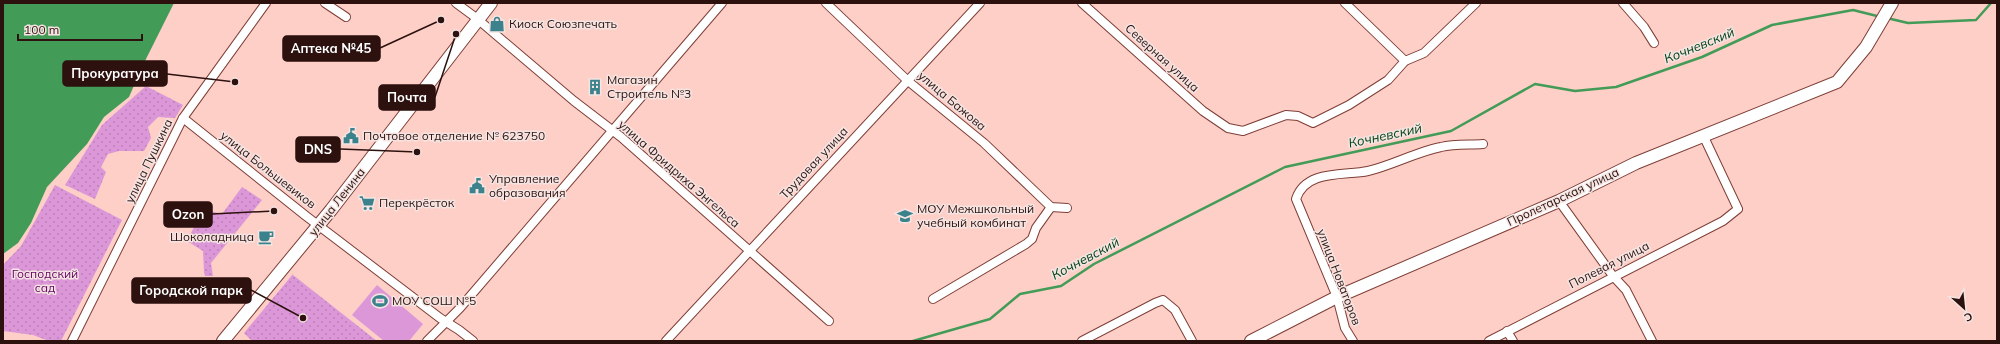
<svg xmlns="http://www.w3.org/2000/svg" width="2000" height="344" font-family="Mulish,sans-serif">
	<style>
		.grass { fill: #dc97d8 }
		.park { fill: url(#park-dots) }
		.water { fill: #439b58 }
		.lines { fill: none; stroke-linecap: round; stroke-linejoin: round }
		.stream { stroke: #439b58; stroke-width: 2.5 }
		.street-casing { stroke: #7e3e36; stroke-width: 10 }
		.secondary-casing { stroke: #7e3e36; stroke-width: 14 }
		.street { stroke: #fff; stroke-width: 8 }
		.secondary { stroke: #fff; stroke-width: 12 }
		.labels { text-anchor: middle; stroke-width: 3; stroke-linejoin: round; paint-order: stroke }
		.poi-label { font-size: 12px; fill: #2c110e; stroke: #f4e4e2; text-anchor: start }
		.street-label { font-size: 12px; fill: #2c110e; stroke: #f4e4e2 }
		.park-label { font-size: 12px; fill: #630062; stroke: #f4e4e2 }
		.water-label { font-size: 13px; font-style: italic; fill: #004317; stroke: #f4e4e2 }
		.leader { fill: none; stroke: #2c110e; stroke-width: 1.5 }
		.callout-dot { fill: #2c110e; stroke: #f4e4e2; stroke-width: 1.5 }
		.callout { fill: #2c110e; stroke: #2c110e; stroke-width: 1.5 }
		.callout-label { font-size: 13px; text-anchor: middle; font-weight: bold; fill: #fff }
	</style>
	<defs>
		<pattern id="park-dots" width="8" height="8" patternUnits="userSpaceOnUse"><rect width="8" height="8" fill="#dc97d8"/><path d="M2 2h.1M6 6h.1" fill="none" stroke="#bd81b8" stroke-width="1.8" stroke-linecap="round"/></pattern>
	</defs>
	<rect width="100%" height="100%" fill="#fdcfc7"/>
	<!-- grass -->
	<polygon class="grass" points="377,285 423,324 409,341 384,341 352,315"/>
	<!-- park -->
	<g class="park">
		<polygon points="146,86 183,105 175,118 158,117 148,127 151,138 144,151 119,151 108,154 101,167 106,172 95,199 65,185 102,125"/>
		<polygon points="55,185 122,220 61,341 49,341 33,335 3,331 3,265 21,246"/>
		<polygon points="242,187 262,200 211,263 213,276 205,276 204,272 203,251 187,241 203,209 222,214"/>
		<polygon points="293,274 293,275 377,341 252,341 244,333"/>
	</g>
	<!-- water -->
	<polygon class="water" points="3,3 174,3 142,67 129,97 104,117 87,144 47,187 31,223 18,243 3,254"/>
	<g class="lines">
		<!-- stream -->
		<g class="stream">
			<polyline points="1891,19 1908,23 1976,20 1991,3"/>
			<polyline points="913,341 990,319 1020,294 1061,286 1094,264 1285,167 1451,131 1535,84 1575,91 1616,87 1702,57 1772,25 1853,10 1877,16"/>
		</g>
		<defs>
			<g id="street">
				<polyline points="325,3 346,17"/>
				<polyline points="456,3 475,17 574,101 621,137 829,321"/>
				<polyline points="826,3 908,81 984,143 1051,207 1067,208"/>
				<polyline points="1082,3 1203,111 1228,128 1243,131 1286,115 1298,116 1313,123 1349,105 1388,80 1405,61 1424,53 1476,3"/>
				<polyline points="1345,3 1405,61"/>
				<polyline points="1623,3 1644,27 1654,43"/>
				<polyline points="183,118 306,216 440,318 459,330 473,341"/>
				<polyline points="1559,201 1613,276 1626,290 1652,341"/>
				<polyline points="933,299 1026,244 1032,239 1036,228 1051,207"/>
				<polyline points="1507,331 1513,341"/>
				<polyline points="72,341 183,118 266,3"/>
				<polyline points="427,341 460,308 722,3"/>
				<polyline points="666,341 980,3"/>
				<polyline points="1082,341 1155,303 1163,300 1175,310 1192,341"/>
				<path d="M1353,341l-8,-13 -8,-31 -41,-98c10,-30 49,-23 72,-28 25,-6 48,-19 73,-24 13,-3 29,-2 42,-3"/>
				<polyline points="1489,341 1723,221 1738,209 1703,135"/>
			</g>
			<g id="secondary">
				<polyline points="223,341 331,210 491,3"/>
				<polyline points="1251,341 1337,297 1559,201 1636,163 1837,82 1866,47 1892,3"/>
			</g>
		</defs>
		<!-- street casing -->
		<use href="#street" class="street-casing"/>
		<!-- secondary casing -->
		<use href="#secondary" class="secondary-casing"/>
		<!-- street -->
		<use href="#street" class="street"/>
		<!-- secondary -->
		<use href="#secondary" class="secondary"/>
	</g>
	<!-- icons -->
	<defs>
		<symbol id="shop-bare" viewBox="-9 -9 18 18"><path d="M-5-2.5h2.3a2.7 3.5 0 0 1 5.4 0H5L5.5 6h-11ZM-1.5-2.5h3a1.5 2.3 0 0 0-3 0Z" fill="#3b828d" stroke="#f4e4e2" stroke-width="2.5" paint-order="stroke"/></symbol>
		<symbol id="building-bare" viewBox="-9 -9 18 18"><path d="M-4-6H4V6H1V3H-1V6H-4ZM-2.5-4.3h1.7v1.8h-1.7ZM.8-4.3h1.7v1.8H.8ZM-2.5-1h1.7V.8h-1.7ZM.8-1h1.7V.8H.8Z" fill="#3b828d" stroke="#f4e4e2" stroke-width="2.5" paint-order="stroke"/></symbol>
		<symbol id="civic-bare" viewBox="-9 -9 18 18"><path d="M-.6-6.5H3V-4.5H.6V-3L4-1V1h2V6H-6V1h2V-1L-.6-3ZM-1.2 2.5V6h2.4V2.5Z" fill="#3b828d" stroke="#f4e4e2" stroke-width="2.5" paint-order="stroke"/></symbol>
		<symbol id="supermarket-bare" viewBox="-9 -9 18 18"><path d="M-6-5.5h2.5l.6 2H6L4.5 2H-2.5L-4.4-4H-6ZM-1.5 3.2a1.3 1.3 0 1 0 .1 0ZM3 3.2a1.3 1.3 0 1 0 .1 0Z" fill="#3b828d" stroke="#f4e4e2" stroke-width="2.5" paint-order="stroke"/></symbol>
		<symbol id="school-bare" viewBox="-9 -9 18 18"><path d="M0-5L7-2L0 1L-7-2ZM-4 1L0 2.5L4 1V4Q0 6-4 4Z" fill="#3b828d" stroke="#f4e4e2" stroke-width="2.5" paint-order="stroke"/></symbol>
		<symbol id="cafe-bare" viewBox="-9 -9 18 18"><path d="M-5.5-4.5H6V0H3Q3 3.5 0 3.5H-2.5Q-5.5 3.5-5.5 0ZM3-3.2v2h1.7v-2ZM-6 4.5H4V6H-6Z" fill="#3b828d" stroke="#f4e4e2" stroke-width="2.5" paint-order="stroke"/></symbol>
		<symbol id="stadium-bare" viewBox="-9 -9 18 18"><path d="M0-5a6.5 5 0 1 0 0 10a6.5 5 0 1 0 0-10ZM-3.5-1.8h7v3.6h-7Z" fill="#3b828d" stroke="#f4e4e2" stroke-width="2.5" paint-order="stroke"/></symbol>
	</defs>
	<g fill-rule="evenodd">
		<use href="#shop-bare" x="486" y="13" width="22" height="22"/>
		<use href="#building-bare" x="584" y="76" width="22" height="22"/>
		<use href="#civic-bare" x="340" y="125" width="22" height="22"/>
		<use href="#civic-bare" x="466" y="175" width="22" height="22"/>
		<use href="#supermarket-bare" x="356" y="192" width="22" height="22"/>
		<use href="#school-bare" x="894" y="205" width="22" height="22"/>
		<use href="#cafe-bare" x="255" y="226" width="22" height="22"/>
		<use href="#stadium-bare" x="369" y="290" width="22" height="22"/>
	</g>
	<g class="labels">
		<!-- poi labels -->
		<g class="poi-label">
			<text x="509" y="28">Киоск Союзпечать</text>
			<text x="607" y="84">Магазин<tspan x="607" dy="14">Строитель №3</tspan></text>
			<text x="363" y="140">Почтовое отделение № 623750</text>
			<text x="489" y="183">Управление<tspan x="489" dy="14">образования</tspan></text>
			<text x="379" y="207">Перекрёсток</text>
			<text x="917" y="213">МОУ Межшкольный<tspan x="917" dy="14">учебный комбинат</tspan></text>
			<text x="254" y="241" text-anchor="end">Шоколадница</text>
			<text x="392" y="305">МОУ СОШ №5</text>
		</g>
		<!-- street labels -->
		<g class="street-label">
			<text transform="translate(1162 58) rotate(42)" y="4">Северная улица</text>
			<text transform="translate(952 101) rotate(40)" y="4">улица Бажова</text>
			<text transform="translate(149 161) rotate(-64)" y="4">улица Пушкина</text>
			<text transform="translate(814 163) rotate(-47)" y="4">Трудовая улица</text>
			<text transform="translate(268 170) rotate(38)" y="4">улица Большевиков</text>
			<text transform="translate(679 174) rotate(41)" y="4">улица Фридриха Энгельса</text>
			<text transform="translate(1563 197) rotate(-25)" y="4">Пролетарская улица</text>
			<text transform="translate(337 202) rotate(-52)" y="4">улица Ленина</text>
			<text transform="translate(1609 265) rotate(-27)" y="4">Полевая улица</text>
			<text transform="translate(1339 277) rotate(69)" y="4">улица Новаторов</text>
		</g>
		<!-- park labels -->
		<g class="park-label">
			<text x="45" y="278">Господский<tspan x="45" dy="14">сад</tspan></text>
		</g>
		<!-- water labels -->
		<g class="water-label">
			<text transform="translate(1699 45) rotate(-22)" y="5">Кочневский</text>
			<text transform="translate(1385 135) rotate(-12)" y="5">Кочневский</text>
			<text transform="translate(1085 258) rotate(-28)" y="5">Кочневский</text>
		</g>
	</g>
	<!-- callouts -->
	<path class="leader" d="M441 20L380 48M235 82L167 74M456 34L435 97M417 152L340 149M274 211L212 214M303 318L251 290"/>
	<g class="callout-dot">
		<circle cx="441" cy="20" r="4"/>
		<circle cx="235" cy="82" r="4"/>
		<circle cx="456" cy="34" r="4"/>
		<circle cx="417" cy="152" r="4"/>
		<circle cx="274" cy="211" r="4"/>
		<circle cx="303" cy="318" r="4"/>
	</g>
	<g class="callout">
		<rect x="283" y="36" width="97" height="25" rx="4"/>
		<rect x="63" y="61" width="104" height="25" rx="4"/>
		<rect x="379" y="85" width="56" height="25" rx="4"/>
		<rect x="296" y="137" width="44" height="25" rx="4"/>
		<rect x="164" y="202" width="48" height="25" rx="4"/>
		<rect x="132" y="278" width="119" height="25" rx="4"/>
	</g>
	<g class="callout-label">
		<text x="331" y="53">Аптека №45</text>
		<text x="115" y="78">Прокуратура</text>
		<text x="407" y="102">Почта</text>
		<text x="318" y="154">DNS</text>
		<text x="188" y="219">Ozon</text>
		<text x="191" y="295">Городской парк</text>
	</g>
	<!-- border -->
	<rect width="2000" height="344" fill="none" stroke="#2c110e" stroke-width="8"/>
	<!-- north arrow -->
	<g transform="translate(1964 308) rotate(153)" stroke="#f4e4e2" stroke-width="3" paint-order="stroke">
	<path d="M0-3L7 15L0 10L-7 15Z" fill="#2c110e"/>
	<text y="-6" font-size="11" font-weight="bold" text-anchor="middle" fill="#2c110e">С</text>
	</g>
	<!-- scale -->
	<path d="M18 34v6h124v-6" fill="none" stroke="#2c110e" stroke-width="2"/>
	<text x="24" y="34" font-size="12" fill="#2c110e" stroke="#f4e4e2" stroke-width="3" paint-order="stroke">100 m</text>
</svg>
